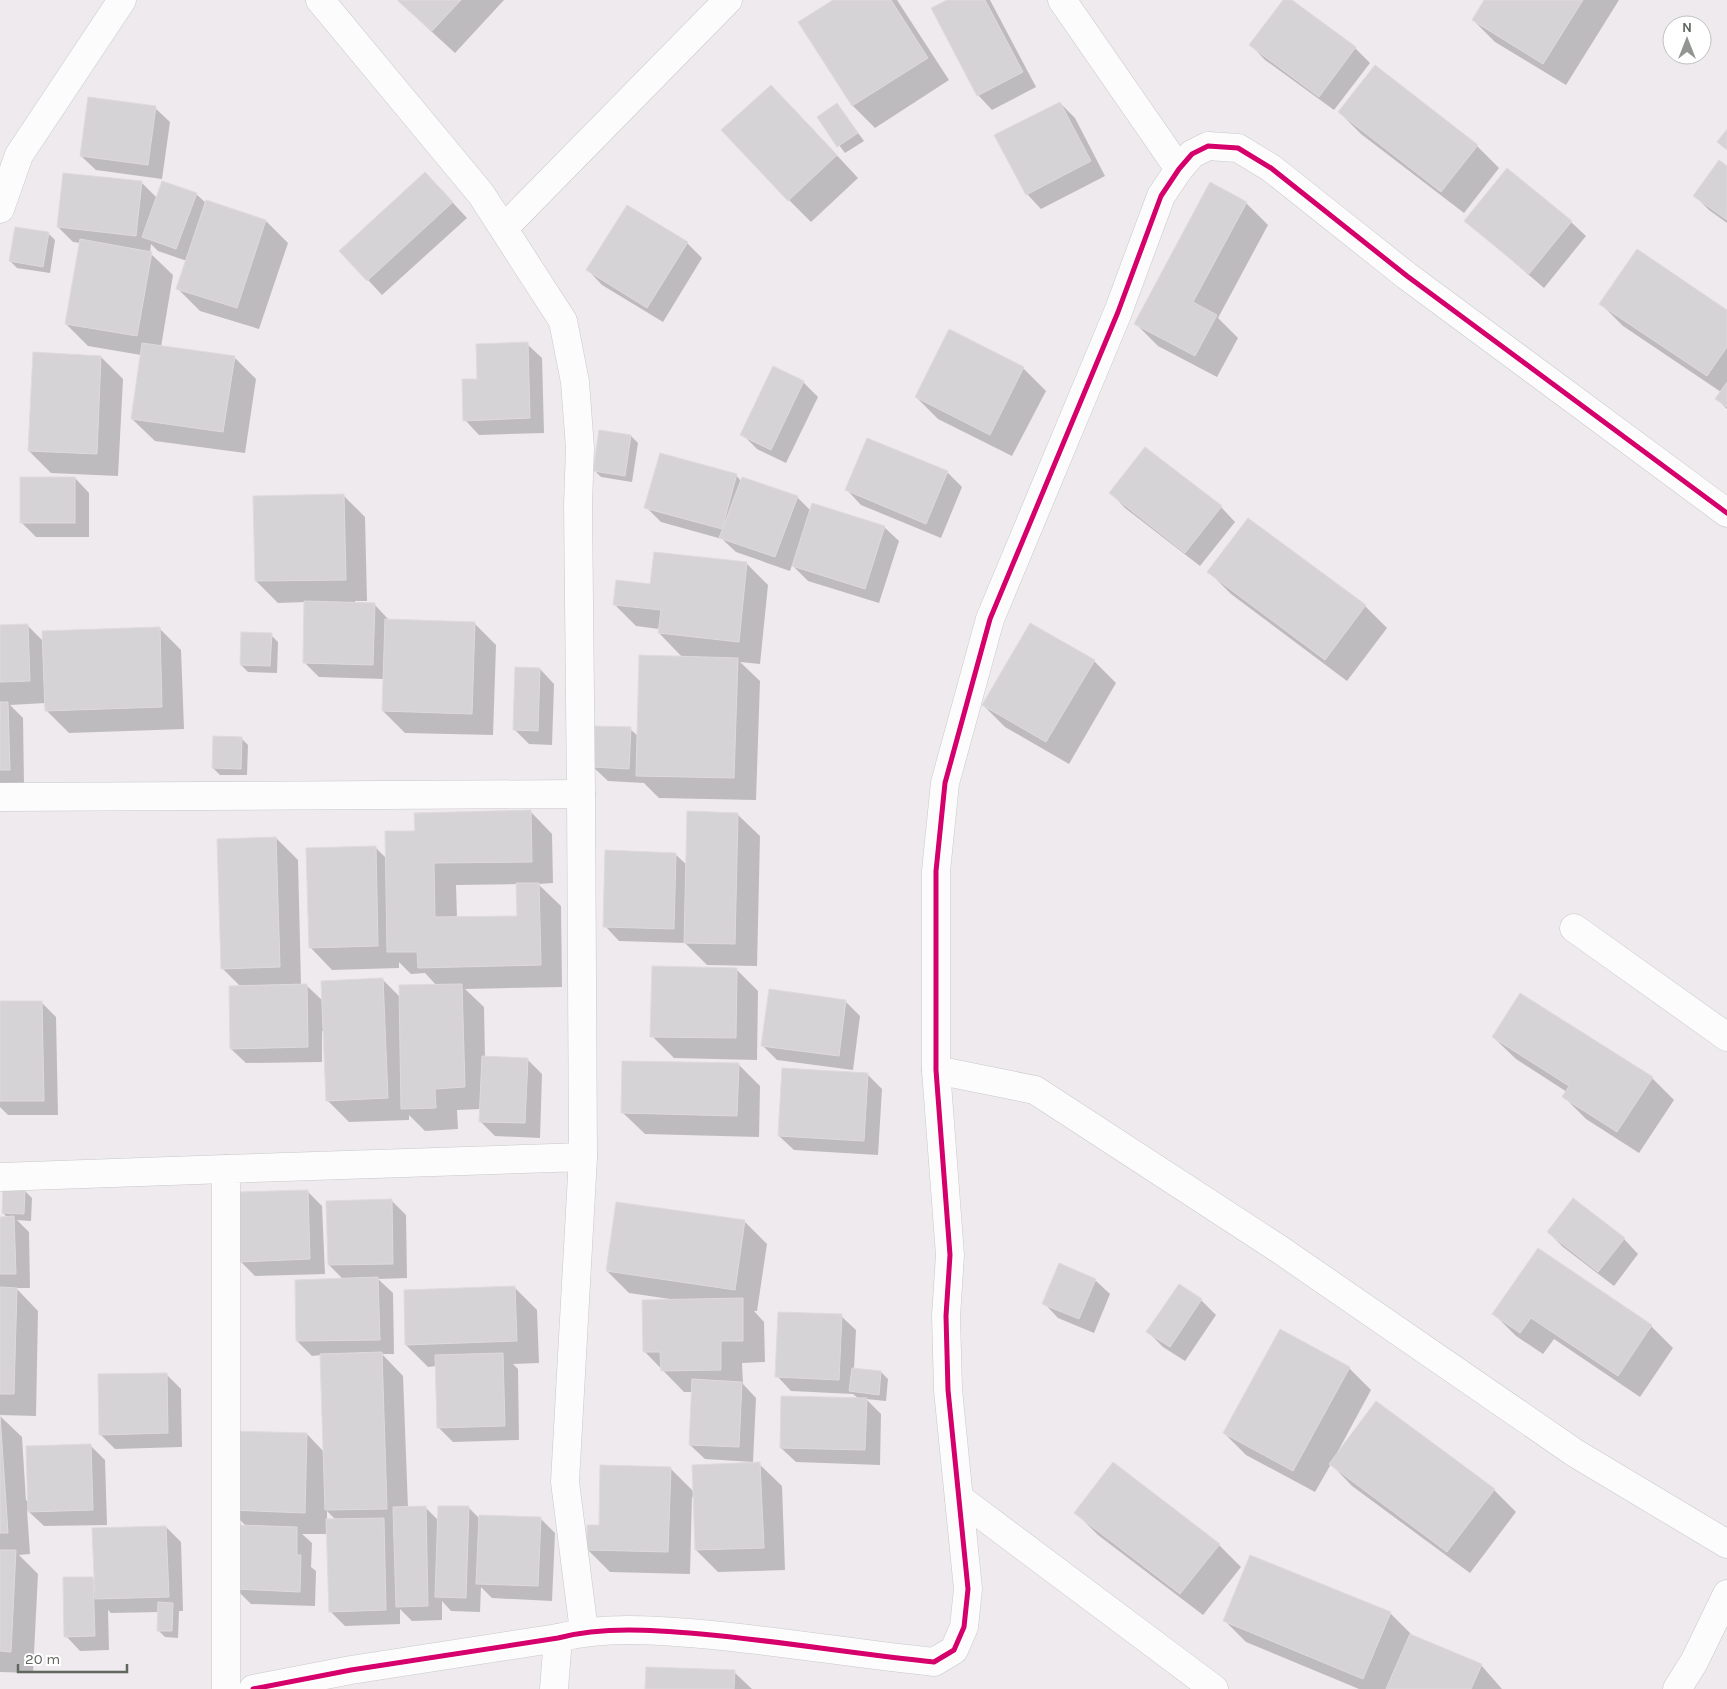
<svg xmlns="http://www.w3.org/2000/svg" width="1727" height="1689" font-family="Karla,sans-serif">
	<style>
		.shadow { fill: #0003; fill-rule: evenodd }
		.building { fill: #d6d3d6; stroke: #dedade }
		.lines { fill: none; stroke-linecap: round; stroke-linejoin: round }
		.minor-casing { stroke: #c9c9c9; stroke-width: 29 }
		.minor { stroke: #fcfcfc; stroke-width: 28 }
		.cycleway-casing { stroke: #fff; stroke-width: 8 }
		.cycleway { stroke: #d6006c; stroke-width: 5 }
	</style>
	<rect width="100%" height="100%" fill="#eeeaee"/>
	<!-- shadow -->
	<g class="shadow">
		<polygon points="397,0 504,0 455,53"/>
		<polygon points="835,0 897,0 949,80 875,128 853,106"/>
		<polygon points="950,0 990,0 1036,87 992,110 978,95"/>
		<polygon points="1285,0 1290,0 1355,48 1370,63 1334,110 1265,60 1251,45"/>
		<polygon points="1486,0 1619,0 1566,85 1495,42 1473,20"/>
		<polygon points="1375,67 1477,146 1499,168 1464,213 1361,134 1339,112"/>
		<polygon points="1060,103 1075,118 1105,176 1041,209 1027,194"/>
		<polygon points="837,104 864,141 845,153 818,117"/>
		<polygon points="155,108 170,122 162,179 96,170 81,156"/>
		<polygon points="793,108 858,178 811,222 789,200"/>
		<polygon points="1727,168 1727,223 1709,210 1694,195"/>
		<polygon points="141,182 157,198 196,194 206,203 266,221 288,243 259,329 200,311 178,289 187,261 158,251 151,244 150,253 173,275 161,347 234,357 256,379 245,453 155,441 132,419 141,355 88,346 66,324 81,243 73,242 58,227"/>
		<polygon points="1210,184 1246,203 1268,225 1218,318 1238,338 1217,377 1158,346 1136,324"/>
		<polygon points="439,188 467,218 382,295 341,251"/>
		<polygon points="1466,221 1571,222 1586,236 1544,288"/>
		<polygon points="48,233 55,240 50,273 17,268 10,261"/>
		<polygon points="687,243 702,258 663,322 602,285 588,270"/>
		<polygon points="1601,304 1727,312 1727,409 1717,399 1721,392 1623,326"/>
		<polygon points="950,331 1024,369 1046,391 1012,456 938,419 916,397"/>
		<polygon points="527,344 542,358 544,433 479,435 465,420 478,380"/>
		<polygon points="101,357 123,379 118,476 51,473 29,451"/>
		<polygon points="803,382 818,397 786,463 757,449 742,434"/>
		<polygon points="631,436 638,443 632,482 601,477 594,470"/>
		<polygon points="947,472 962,487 941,538 861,505 847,490"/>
		<polygon points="736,475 741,481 797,497 811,511 884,527 899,541 879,603 808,581 792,565 790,571 736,552 722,539 661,522 646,507"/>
		<polygon points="75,478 89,493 89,537 36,537 22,523"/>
		<polygon points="1111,493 1221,507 1235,522 1200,566 1125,508"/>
		<polygon points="343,495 365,517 367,601 355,601 355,604 374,604 389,620 474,623 496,645 493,735 405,733 383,711 384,679 319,677 304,662 306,602 278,603 256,581"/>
		<polygon points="1249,520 1365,606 1387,628 1347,681 1231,594 1209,572"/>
		<polygon points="746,563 768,585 760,664 740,662 760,681 756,800 659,798 644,783 608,781 593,767 630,729 638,736 683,658 659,633 659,629 636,626 614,604 652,585"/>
		<polygon points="28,626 44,642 159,628 181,650 184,729 69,733 47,711 46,703 10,705 23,718 24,784 0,785 0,627"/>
		<polygon points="271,635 278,642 277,673 248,672 241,665"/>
		<polygon points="1094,661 1116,683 1069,764 1005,727 983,705"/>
		<polygon points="540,669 554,684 552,745 529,744 514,729"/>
		<polygon points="241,738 248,745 247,775 220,775 213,768"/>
		<path d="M530,811l22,23 1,49 -15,1 23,22 1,81 -97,2 19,18 1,51 42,1 15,15 -2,64 -45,-2 -15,-15 1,-12 -24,1 1,19 -33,2 -16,-16v5l-60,2 -22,-22 -3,-69h-2v31l-76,1 -15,-14 10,-62 -19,-19 54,-130 22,22 3,125h5l17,16 60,-21 17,17 37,-11 -12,-13 -14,1 -12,-12v6l-67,2 -22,-23 65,-100 12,12 29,-27zM518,884v33l-61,1 -1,-33z"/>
		<polygon points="737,814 760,836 757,966 707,965 685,943 619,941 605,926 675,854 687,865"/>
		<polygon points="736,969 758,991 757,1060 674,1058 652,1036"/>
		<polygon points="845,1001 860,1016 853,1070 777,1060 762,1045"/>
		<polygon points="0,1002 41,1002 56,1017 58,1115 8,1115 0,1107"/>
		<polygon points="1493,1037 1652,1078 1674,1100 1639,1153 1586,1119 1564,1097 1567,1092 1516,1059"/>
		<polygon points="738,1064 760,1086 759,1137 645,1134 622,1112"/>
		<polygon points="867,1074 882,1089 878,1155 794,1150 779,1136"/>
		<polygon points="25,1191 32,1198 31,1221 17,1220 29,1232 30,1288 16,1288 38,1311 36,1416 0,1415 0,1218 8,1218 3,1213"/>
		<polygon points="307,1191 322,1206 325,1274 255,1276 240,1261"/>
		<path d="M391,1200l15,15 1,63 -29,1 15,14 1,61h-12l21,22 5,132 17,-1 14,14 29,-14 12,12 60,-1 15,15 -3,68 -60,-3 -11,-11 -1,25 -29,-1 -9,-10v19l-30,1 -12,-12v15l-55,2 -15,-15 -2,-77h-26l10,9 -1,24 5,4 -1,35 -64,-2 -15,-15 11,-62 -17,-17 77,-76 17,18 -3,-97 -9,1 -15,-15 47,-61 -15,-15zM327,1511l9,9h-9z"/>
		<polygon points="745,1222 767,1244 757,1311 754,1311 764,1322 765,1362 742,1363 743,1384 756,1398 753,1462 705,1459 690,1445 692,1392 684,1392 644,1351 670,1299 629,1293 607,1271"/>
		<polygon points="1548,1232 1624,1239 1638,1254 1614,1286 1563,1247"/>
		<polygon points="1538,1250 1651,1326 1673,1348 1640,1397 1554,1339 1543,1354 1516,1336 1494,1314"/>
		<polygon points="1095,1280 1110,1294 1094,1333 1058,1318 1044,1303"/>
		<polygon points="515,1288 537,1310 539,1363 513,1364 518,1369 519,1440 453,1442 438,1427 436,1366 428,1367 406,1345"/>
		<polygon points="1201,1300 1216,1315 1185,1361 1163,1347 1148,1332"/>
		<polygon points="841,1316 856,1330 854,1369 881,1372 888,1379 886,1401 866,1399 881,1414 880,1465 796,1462 781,1448 859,1399 853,1394 791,1391 777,1376"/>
		<polygon points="1349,1368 1371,1390 1337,1453 1376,1403 1494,1490 1516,1512 1470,1573 1352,1486 1331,1464 1315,1492 1246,1455 1224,1433"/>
		<polygon points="166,1374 181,1389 182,1447 115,1449 100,1434"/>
		<polygon points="0,1416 22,1437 26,1501 91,1446 105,1460 107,1525 44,1526 27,1510 30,1554 19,1555 38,1574 33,1673 0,1672"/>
		<polygon points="759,1464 782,1486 785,1570 718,1572 696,1550 694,1497 692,1497 690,1574 610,1572 588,1550 600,1527 670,1468 694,1492"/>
		<polygon points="1076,1513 1219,1545 1241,1567 1203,1615 1098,1535"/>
		<polygon points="166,1527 181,1542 183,1611 179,1611 178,1638 165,1637 158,1630 159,1612 111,1613 108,1610 109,1650 80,1651 66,1636 92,1578 95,1581"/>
		<polygon points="1390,1613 1412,1635 1481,1665 1502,1689 1359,1689 1246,1642 1224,1620"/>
		<polygon points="734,1672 752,1689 646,1689"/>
	</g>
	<!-- building -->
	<g class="building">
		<polygon points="397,0 461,0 432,31"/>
		<polygon points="833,0 891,0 928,58 852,106 798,22"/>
		<polygon points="947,0 985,0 1023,72 977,96 931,8"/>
		<polygon points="1283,0 1292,0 1356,47 1319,97 1249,45"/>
		<polygon points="1484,0 1583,0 1543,64 1472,20"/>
		<polygon points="1375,65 1478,145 1441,192 1338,112"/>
		<polygon points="771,85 837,155 788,201 721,130"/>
		<polygon points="88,97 156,106 148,165 80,156"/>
		<polygon points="1060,102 1091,161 1026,195 994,135"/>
		<polygon points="837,103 858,133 837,147 817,117"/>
		<polygon points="1727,129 1727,150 1717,142"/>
		<polygon points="1719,160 1727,166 1727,220 1693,196"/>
		<polygon points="1507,168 1572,221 1529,274 1464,221"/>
		<polygon points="425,172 453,202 367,281 339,251"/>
		<polygon points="63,173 142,181 136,236 57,227"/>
		<polygon points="162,181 197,193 176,249 142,237"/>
		<polygon points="1210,182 1247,202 1193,302 1217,315 1195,356 1134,324"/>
		<polygon points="206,200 266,220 237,308 176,289"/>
		<polygon points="627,205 688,242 647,308 586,270"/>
		<polygon points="15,227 49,232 43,267 9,261"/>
		<polygon points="80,239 152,252 137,336 65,324"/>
		<polygon points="1637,249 1727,310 1727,347 1707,376 1599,304"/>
		<polygon points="949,329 1024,367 990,435 915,397"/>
		<polygon points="528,342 530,418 463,421 462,379 477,379 476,344"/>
		<polygon points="142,343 235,356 223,432 131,419"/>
		<polygon points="33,352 101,356 97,454 28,451"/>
		<polygon points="773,366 804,381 771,450 740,435"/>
		<polygon points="1727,382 1727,407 1715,399"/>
		<polygon points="599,430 631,435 625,476 593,471"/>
		<polygon points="867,438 948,471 926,524 845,490"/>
		<polygon points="1145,447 1222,506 1185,553 1109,493"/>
		<polygon points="660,453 737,474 722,529 644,508"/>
		<rect x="20" y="477" width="55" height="46"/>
		<polygon points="742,477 798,496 775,557 719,538"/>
		<polygon points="344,494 346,580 255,581 253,496"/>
		<polygon points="812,503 885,526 865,589 792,566"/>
		<polygon points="1248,518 1366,605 1325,660 1207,572"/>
		<polygon points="654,552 747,562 739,642 658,633 661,610 613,605 616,580 650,584"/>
		<polygon points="304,601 375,603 373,665 303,663"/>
		<polygon points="385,619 475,622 472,714 382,711"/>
		<polygon points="1030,623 1095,660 1046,742 982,705"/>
		<polygon points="28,624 30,681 0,682 0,625"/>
		<polygon points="160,627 162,707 45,711 42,631"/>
		<polygon points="241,632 272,633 270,666 240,665"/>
		<polygon points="639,655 738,658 734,778 636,776"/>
		<polygon points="515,667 540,668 538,731 513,730"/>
		<polygon points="0,702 8,702 10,770 0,770"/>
		<polygon points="594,726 631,727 629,769 592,767"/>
		<polygon points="213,736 242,737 241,769 212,768"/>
		<polygon points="531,810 532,862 434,863 435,917 517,916 516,883 539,883 541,965 418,968 417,952 387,952 385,831 415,831 414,813"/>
		<polygon points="687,811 738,813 735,944 684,943"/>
		<polygon points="276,837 280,967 221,969 217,839"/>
		<polygon points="376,846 378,946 309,948 306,848"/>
		<polygon points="605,850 676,853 674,929 603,927"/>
		<polygon points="652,966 737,968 736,1038 650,1037"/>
		<polygon points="383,978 388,1098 326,1101 321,981"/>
		<polygon points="307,984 308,1047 230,1049 229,986"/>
		<polygon points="462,984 465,1087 435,1089 436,1108 401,1109 399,985"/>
		<polygon points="769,989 846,1000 839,1056 761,1046"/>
		<polygon points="1520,993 1653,1077 1617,1132 1562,1097 1569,1086 1492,1037"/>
		<polygon points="0,1001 42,1001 44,1101 0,1101"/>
		<polygon points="482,1056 528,1058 525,1123 479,1122"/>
		<polygon points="622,1061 739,1063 737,1116 621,1113"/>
		<polygon points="782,1068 868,1073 864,1141 778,1136"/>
		<polygon points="3,1188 25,1189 24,1214 2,1213"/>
		<polygon points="308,1190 310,1259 239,1262 237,1192"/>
		<polygon points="1573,1198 1625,1238 1598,1272 1547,1232"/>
		<polygon points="392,1199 393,1264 328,1265 326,1201"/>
		<polygon points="616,1202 745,1220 735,1290 606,1271"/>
		<polygon points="14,1216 16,1274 0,1274 0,1217"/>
		<polygon points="1538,1248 1652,1325 1618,1376 1531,1318 1520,1333 1492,1314"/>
		<polygon points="1059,1263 1096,1279 1079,1319 1042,1304"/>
		<polygon points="378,1277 380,1340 296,1341 295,1280"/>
		<polygon points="1179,1284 1202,1299 1170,1347 1146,1332"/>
		<polygon points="515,1286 517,1341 405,1345 404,1290"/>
		<polygon points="0,1287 17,1288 14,1394 0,1394"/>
		<polygon points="743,1298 743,1341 721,1341 721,1370 661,1371 660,1352 643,1352 642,1300"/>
		<polygon points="778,1312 842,1314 839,1380 775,1377"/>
		<polygon points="1280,1329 1350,1367 1293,1471 1223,1433"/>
		<polygon points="382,1352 387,1509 325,1510 320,1354"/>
		<polygon points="503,1353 505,1426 437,1428 435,1355"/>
		<polygon points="852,1368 881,1371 879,1395 849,1391"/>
		<polygon points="167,1373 168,1433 99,1435 98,1374"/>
		<polygon points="692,1379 742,1382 739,1447 689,1445"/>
		<polygon points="781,1396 867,1398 865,1450 780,1448"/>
		<polygon points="1376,1401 1495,1489 1447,1552 1329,1464"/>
		<polygon points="0,1414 8,1533 0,1533"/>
		<polygon points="231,1431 307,1433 305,1513 229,1510"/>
		<polygon points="91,1444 93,1510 28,1512 26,1446"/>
		<polygon points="760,1462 764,1548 695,1550 692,1465"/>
		<polygon points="1113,1462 1220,1544 1180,1594 1074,1513"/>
		<polygon points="600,1465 671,1467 668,1552 587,1550 587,1525 599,1525"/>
		<polygon points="426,1506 428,1606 396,1607 393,1507"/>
		<polygon points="438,1506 469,1506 466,1598 435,1597"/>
		<polygon points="479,1515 541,1517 538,1586 476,1584"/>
		<polygon points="384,1518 386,1610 329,1612 326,1519"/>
		<polygon points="237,1525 297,1527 297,1555 301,1555 300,1592 235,1589"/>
		<polygon points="166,1526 169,1597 95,1599 92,1528"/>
		<polygon points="0,1550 16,1550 11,1652 0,1651"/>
		<polygon points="1250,1555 1391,1612 1363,1679 1223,1621"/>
		<polygon points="63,1577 93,1577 95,1636 64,1637"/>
		<polygon points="158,1602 173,1603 172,1631 157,1631"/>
		<polygon points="1410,1634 1482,1664 1471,1689 1386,1689"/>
		<polygon points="646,1667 735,1670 734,1689 645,1689"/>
	</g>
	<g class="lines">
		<defs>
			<g id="minor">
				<polyline points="320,0 481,194 563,321 575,382 580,448 578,504 581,794"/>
				<polyline points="1062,0 1179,169"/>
				<polyline points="0,209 19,155 122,0"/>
				<polyline points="504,228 728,0"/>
				<polyline points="0,797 581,794 583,1157"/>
				<polyline points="1574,928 1727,1037"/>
				<polyline points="936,1070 1035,1090 1279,1249 1575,1453 1727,1544"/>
				<polyline points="0,1177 226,1169"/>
				<polyline points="959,1498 1214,1689"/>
				<polyline points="226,1689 226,1169 583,1157 565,1482 584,1631"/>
				<path d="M253,1689l98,-19 207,-32c45,-12 96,-8 143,-4 78,7 155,20 233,28l20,-12 10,-23 4,-38 -20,-199 -2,-74 4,-61 -14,-185v-199l9,-88 45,-164 128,-307 43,-116 18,-27 13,-15 16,-8 30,2 33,20 136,108 320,237"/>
				<polyline points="554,1689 558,1638"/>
				<polyline points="1677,1689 1694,1662 1727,1594"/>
			</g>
		</defs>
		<!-- minor casing -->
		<use href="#minor" class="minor-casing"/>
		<!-- minor -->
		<use href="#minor" class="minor"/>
		<defs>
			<path id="cycleway" d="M253,1689l98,-19 207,-32c45,-12 96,-8 143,-4 78,7 155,20 233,28l20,-12 10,-23 4,-38 -20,-199 -2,-74 4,-61 -14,-185v-199l9,-88 45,-164 128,-307 43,-116 18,-27 13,-15 16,-8 30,2 33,20 136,108 320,237"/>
		</defs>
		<!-- cycleway casing -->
		<use href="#cycleway" class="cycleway-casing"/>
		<!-- cycleway -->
		<use href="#cycleway" class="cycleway"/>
	</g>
	<!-- north arrow -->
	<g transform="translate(1687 40)"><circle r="24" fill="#ffffff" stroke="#bfc2bf"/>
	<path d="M0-4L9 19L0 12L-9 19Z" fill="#929591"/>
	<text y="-8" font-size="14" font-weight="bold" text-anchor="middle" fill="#60675f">N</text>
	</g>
	<!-- scale -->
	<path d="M18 1664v8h109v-8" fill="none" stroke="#60675f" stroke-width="2.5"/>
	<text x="25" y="1664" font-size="15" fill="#60675f" stroke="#ffffff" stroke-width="4" paint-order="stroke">20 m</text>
</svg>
